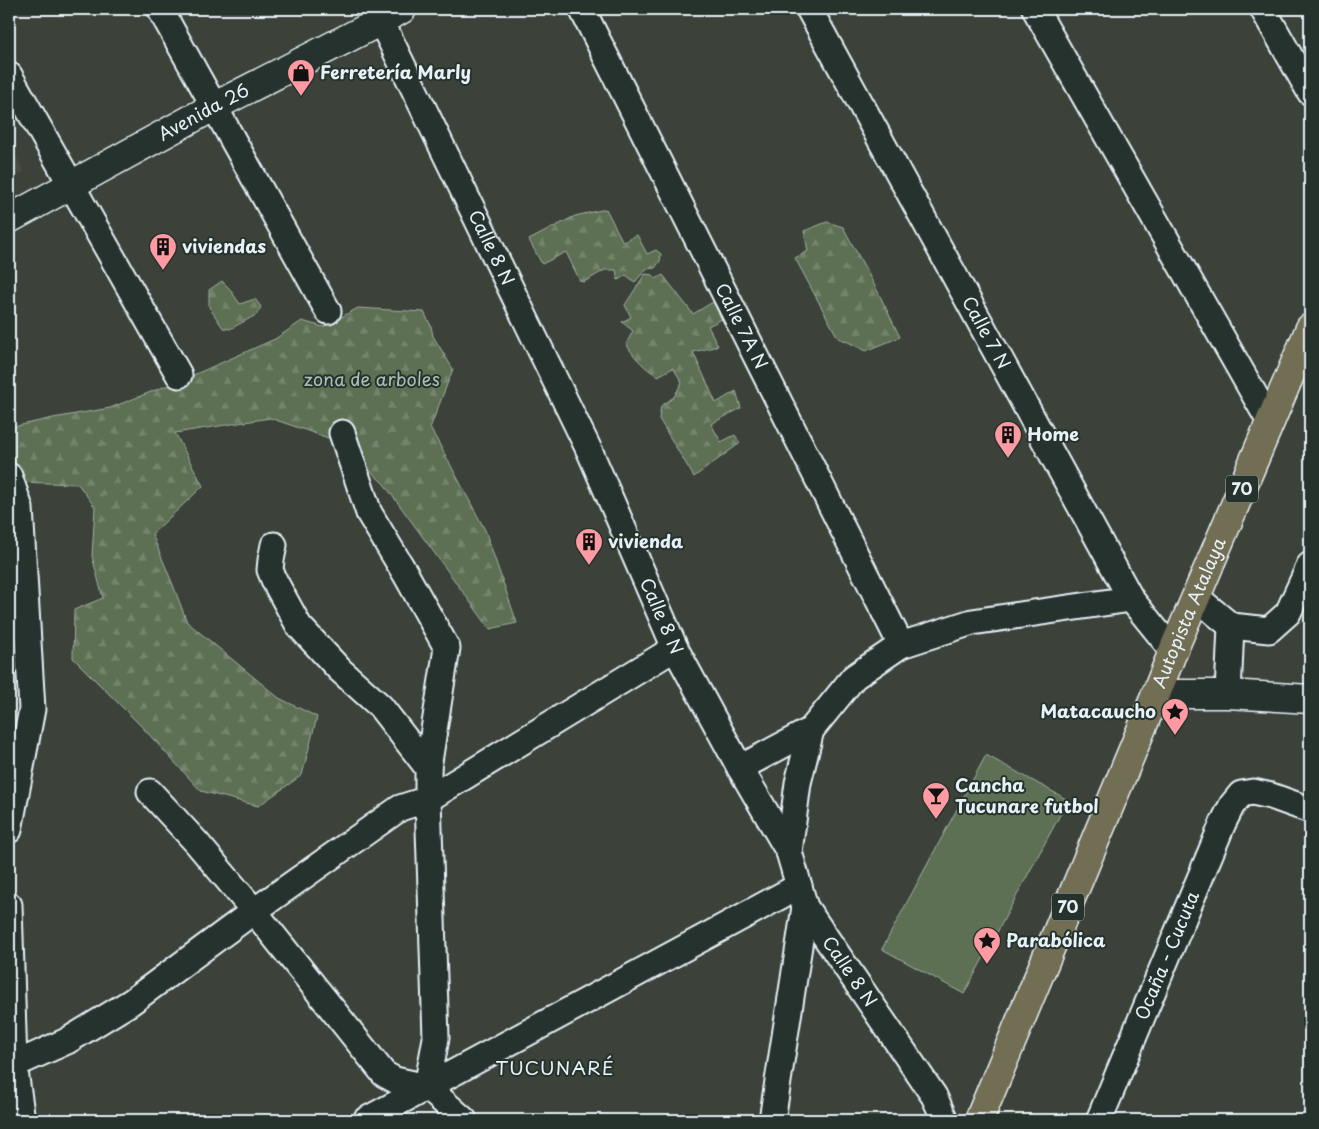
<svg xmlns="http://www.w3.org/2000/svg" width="1319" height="1129" font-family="'Playpen Sans',sans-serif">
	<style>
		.built { fill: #4b4c44 }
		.green { fill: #5d6f52; stroke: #a2b0a5 }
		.forest { fill: url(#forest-firs); stroke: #a2b0a5 }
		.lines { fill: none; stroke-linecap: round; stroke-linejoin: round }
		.street-casing { stroke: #e8f1f8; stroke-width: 29 }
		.secondary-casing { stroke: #e8f1f8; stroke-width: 31 }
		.primary-casing { stroke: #e8f1f8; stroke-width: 31 }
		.street { stroke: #26332d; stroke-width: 25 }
		.secondary { stroke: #26332d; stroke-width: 28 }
		.primary { stroke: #726e52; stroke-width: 28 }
		.labels { text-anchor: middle; stroke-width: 4; stroke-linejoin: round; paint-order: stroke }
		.shield { fill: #26332d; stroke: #aeb8bb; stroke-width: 1 }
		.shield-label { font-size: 16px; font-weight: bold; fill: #e8f1f8 }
		.poi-label { font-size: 18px; font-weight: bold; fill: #e8f1f8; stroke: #26332d; text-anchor: start }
		.street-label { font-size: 18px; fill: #e8f1f8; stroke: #26332d }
		.park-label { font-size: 18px; fill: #b0bdb6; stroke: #26332d }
		.neighbourhood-label { font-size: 19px; letter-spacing: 1px; fill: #e8f1f8; stroke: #26332d }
	</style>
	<defs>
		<pattern id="forest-firs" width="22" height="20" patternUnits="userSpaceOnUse" patternTransform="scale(1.25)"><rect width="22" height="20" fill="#5d6f52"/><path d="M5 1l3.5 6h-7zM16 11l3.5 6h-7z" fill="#74846c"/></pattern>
	</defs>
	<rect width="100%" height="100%" fill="#3c423a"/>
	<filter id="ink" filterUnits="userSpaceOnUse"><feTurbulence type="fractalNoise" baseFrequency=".02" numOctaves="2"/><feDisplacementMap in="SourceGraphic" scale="10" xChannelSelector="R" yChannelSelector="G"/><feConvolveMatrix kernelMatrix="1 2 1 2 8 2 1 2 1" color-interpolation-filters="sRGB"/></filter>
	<g filter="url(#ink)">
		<!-- built -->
		<polygon class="built" points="9,144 24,171 9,181"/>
		<!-- green -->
		<polygon class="green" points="986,755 1068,800 964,994 882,949"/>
		<!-- forest -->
		<g class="forest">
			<polygon points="606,209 623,242 637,235 647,254 656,250 661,254 660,261 655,268 646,269 635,282 626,275 618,280 616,270 605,270 584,282 580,281 566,252 542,264 529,240 575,216"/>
			<polygon points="827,222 843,227 878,292 900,337 866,351 846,341 838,338 795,258 808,251 804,231"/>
			<path d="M645,274l8,1 3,4 7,-4 30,39 20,-12 9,17 -14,7 10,20 -25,6 23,51 20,-12 5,17 -30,16 10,18 14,-7 5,8 -46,34 -35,-58 2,-13 13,-9 8,-15 -9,-14 -15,8c-13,-7 -24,-19 -32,-32l7,-13 -11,-9 9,-5 -6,-12z"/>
			<polygon points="222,281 229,288 240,304 255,299 261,307 256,315 230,329 223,328 209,307 209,290"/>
			<polygon points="358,308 424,312 431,326 433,336 453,369 430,428 441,447 485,530 517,623 490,629 384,484 340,442 270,418 175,433 203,486 152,534 173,585 187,622 279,698 317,717 302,775 258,806 201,791 143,728 73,658 74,610 103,598 92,556 95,507 78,484 16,482 9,460 9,423 13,427 53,418 110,408 189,377 275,339 302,321 323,327"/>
		</g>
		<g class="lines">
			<defs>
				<g id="street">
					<polyline points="160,9 328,311"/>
					<path id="s1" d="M582,9l319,636"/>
					<path id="s2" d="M809,9l322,590 42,52"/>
					<polyline points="1035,9 1270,422"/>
					<polyline points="1263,9 1310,92"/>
					<path id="s3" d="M381,21l209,431 85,196 65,120 49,84 16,55 129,189 11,24"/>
					<polyline points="9,75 179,375"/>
					<polyline points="342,433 369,513 405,573 447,648 428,768"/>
					<polyline points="9,476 20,508 32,709 9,830"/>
					<polyline points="274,545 271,560 270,570 275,582 299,626 340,670 380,706 428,768 428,799 436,1038 427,1087"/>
					<polyline points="1196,597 1231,626 1269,630 1288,613 1310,565"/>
					<polyline points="1228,694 1231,626"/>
					<polyline points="740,768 811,730"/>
					<polyline points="150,792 197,843 254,911 384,1074 395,1080 427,1087 464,1120"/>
					<polyline points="789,852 798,783 811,730 854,677 901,645 972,622 1131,599"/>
					<polyline points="9,905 14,1064 22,1120"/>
					<polyline points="9,1067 67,1041 131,1002 254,911 400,808 428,799 675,648"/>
					<polyline points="366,1120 799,886"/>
					<polyline points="772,1120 805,907"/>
					<path id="s4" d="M1099,1120l124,-297 9,-18 9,-11 12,-2 18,4 39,14"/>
				</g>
				<g id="secondary">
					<path id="s5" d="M9,219l206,-113 166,-85 21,-12"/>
					<polyline points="1156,694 1228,694 1310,699"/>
				</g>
				<g id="primary">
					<path id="s6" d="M979,1120l177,-426 17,-43 137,-323"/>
				</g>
			</defs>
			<!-- street casing -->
			<use href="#street" class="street-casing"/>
			<!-- secondary casing -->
			<use href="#secondary" class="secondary-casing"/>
			<!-- primary casing -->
			<use href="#primary" class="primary-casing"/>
			<!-- street -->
			<use href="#street" class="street"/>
			<!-- secondary -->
			<use href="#secondary" class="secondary"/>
			<!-- primary -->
			<use href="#primary" class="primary"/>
		</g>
	</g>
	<!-- icons -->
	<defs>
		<symbol id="shop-pin" viewBox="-11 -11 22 30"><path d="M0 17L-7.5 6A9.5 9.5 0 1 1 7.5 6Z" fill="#ff9aa2" stroke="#26332d"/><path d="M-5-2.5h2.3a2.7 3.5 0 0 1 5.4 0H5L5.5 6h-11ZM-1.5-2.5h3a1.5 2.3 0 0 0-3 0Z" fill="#111"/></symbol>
		<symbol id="building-pin" viewBox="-11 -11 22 30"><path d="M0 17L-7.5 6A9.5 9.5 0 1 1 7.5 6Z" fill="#ff9aa2" stroke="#26332d"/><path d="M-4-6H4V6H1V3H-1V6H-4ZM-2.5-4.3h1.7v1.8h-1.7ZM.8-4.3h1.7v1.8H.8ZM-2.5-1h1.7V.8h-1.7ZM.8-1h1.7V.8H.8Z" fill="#111"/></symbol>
		<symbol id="sight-pin" viewBox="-11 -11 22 30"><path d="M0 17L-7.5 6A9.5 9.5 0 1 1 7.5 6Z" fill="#ff9aa2" stroke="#26332d"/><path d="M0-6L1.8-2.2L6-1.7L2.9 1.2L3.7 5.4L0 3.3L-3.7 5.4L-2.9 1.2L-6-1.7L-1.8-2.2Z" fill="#111"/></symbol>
		<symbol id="bar-pin" viewBox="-11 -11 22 30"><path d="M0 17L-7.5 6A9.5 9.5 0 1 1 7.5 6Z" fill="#ff9aa2" stroke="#26332d"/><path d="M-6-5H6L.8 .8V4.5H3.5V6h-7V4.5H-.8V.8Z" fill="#111"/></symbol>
	</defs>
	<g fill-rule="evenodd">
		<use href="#shop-pin" x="285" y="57" width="32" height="43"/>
		<use href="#building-pin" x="147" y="231" width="32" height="43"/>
		<use href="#building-pin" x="992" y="419" width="32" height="43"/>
		<use href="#building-pin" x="573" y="526" width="32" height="43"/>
		<use href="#sight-pin" x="1159" y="696" width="32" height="43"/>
		<use href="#bar-pin" x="920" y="780" width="32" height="43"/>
		<use href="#sight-pin" x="971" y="925" width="32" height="43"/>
	</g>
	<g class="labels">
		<!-- shield labels -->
		<g class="shield">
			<rect x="1226" y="475.5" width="32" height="27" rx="4"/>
			<rect x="1052" y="893.5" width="32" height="27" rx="4"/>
		</g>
		<g class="shield-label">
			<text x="1242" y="495">70</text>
			<text x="1068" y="913">70</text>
		</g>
		<!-- poi labels -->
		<g class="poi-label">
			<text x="320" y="79">Ferretería Marly</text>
			<text x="182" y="253">viviendas</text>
			<text x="1027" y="441">Home</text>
			<text x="608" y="548">vivienda</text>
			<text x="1156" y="718" text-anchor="end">Matacaucho</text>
			<text x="955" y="792">Cancha<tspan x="955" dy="21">Tucunare futbol</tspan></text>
			<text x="1006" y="947">Parabólica</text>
		</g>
		<!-- street labels -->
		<g class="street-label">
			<text dy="6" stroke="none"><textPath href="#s5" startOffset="222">Avenida 26</textPath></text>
			<text dy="6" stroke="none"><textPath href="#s3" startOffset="252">Calle 8 N</textPath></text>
			<text dy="6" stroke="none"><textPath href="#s1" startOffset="355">Calle 7A N</textPath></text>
			<text dy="6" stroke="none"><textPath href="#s2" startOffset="369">Calle 7 N</textPath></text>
			<text dy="6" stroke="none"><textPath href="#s6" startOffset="549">Autopista Atalaya</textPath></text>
			<text dy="6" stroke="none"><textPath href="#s3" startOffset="658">Calle 8 N</textPath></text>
			<text dy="6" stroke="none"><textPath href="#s4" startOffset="178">Ocaña - Cucuta</textPath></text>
			<text dy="6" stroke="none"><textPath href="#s3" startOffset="1062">Calle 8 N</textPath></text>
		</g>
		<!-- park labels -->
		<g class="park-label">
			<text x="372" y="386">zona de arboles</text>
		</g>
		<!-- neighbourhood labels -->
		<g class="neighbourhood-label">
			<text x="555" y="1075">TUCUNARÉ</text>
		</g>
	</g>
	<!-- margin -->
	<rect width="1319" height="1129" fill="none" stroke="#26332d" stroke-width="30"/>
	<rect x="15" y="15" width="1289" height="1099" fill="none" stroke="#e8f1f8" stroke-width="2" filter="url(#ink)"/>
</svg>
